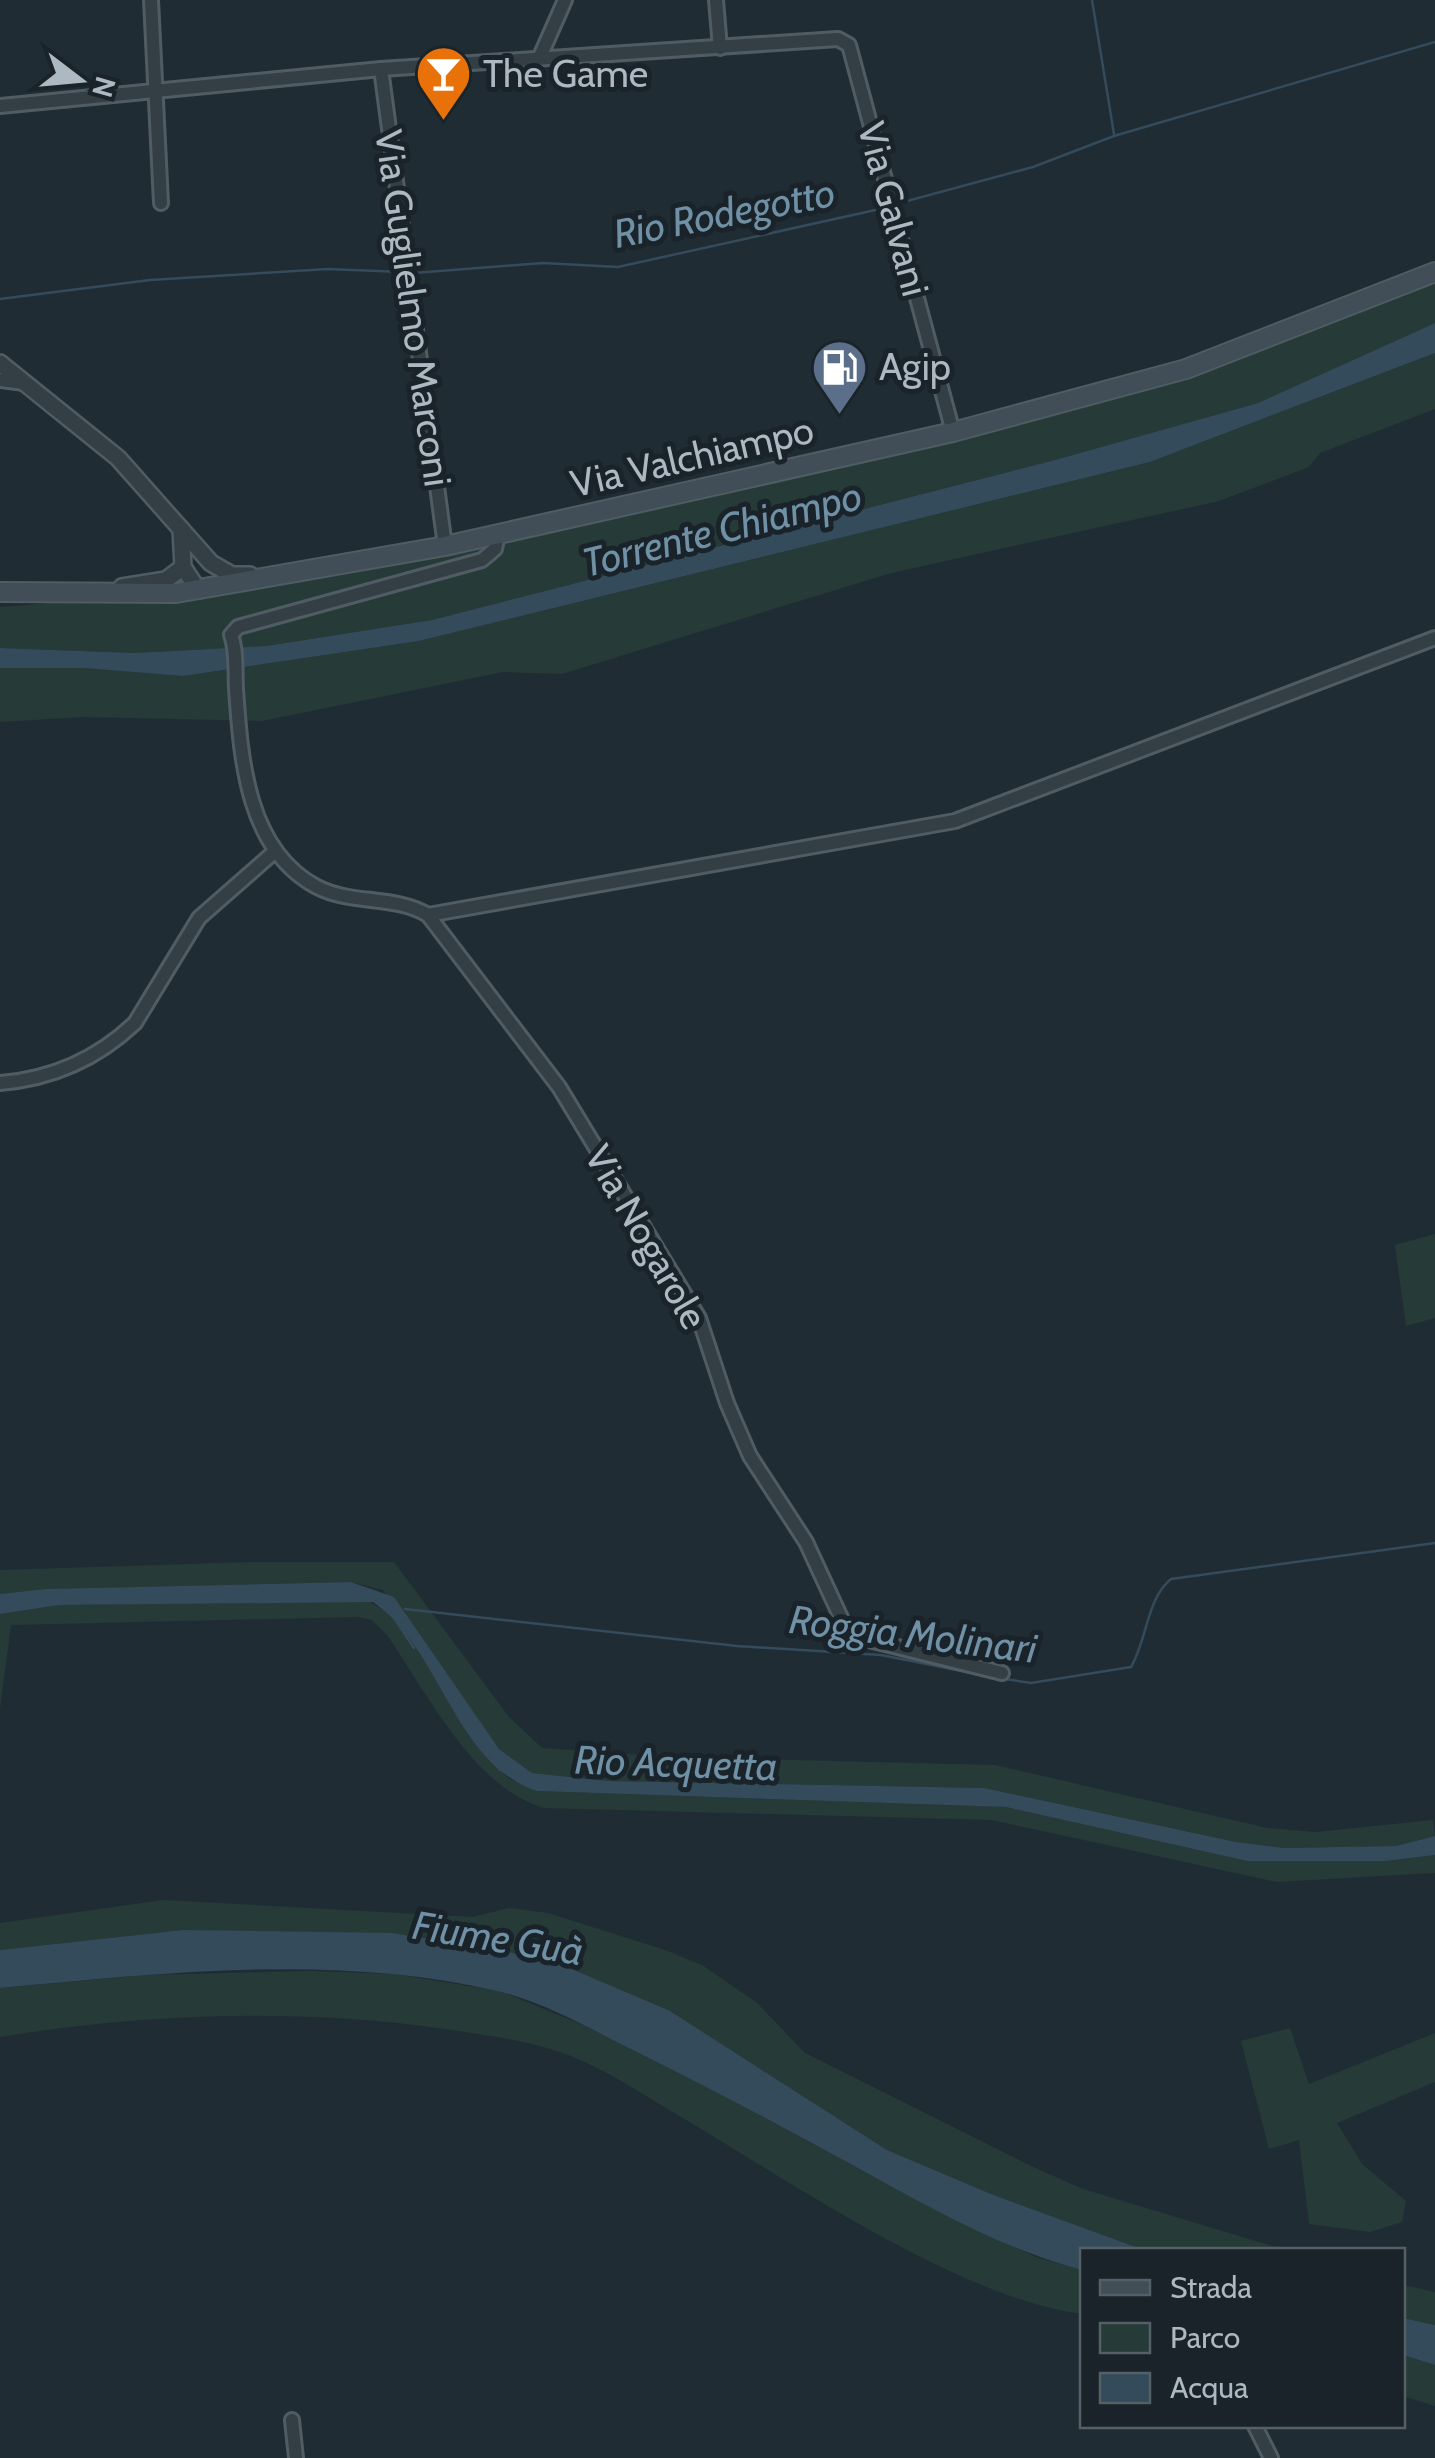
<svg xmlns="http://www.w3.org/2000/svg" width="1435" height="2458" font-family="Cabin,sans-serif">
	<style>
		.green { fill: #263b37 }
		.water { fill: #344b5b }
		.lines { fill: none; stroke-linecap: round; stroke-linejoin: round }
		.stream { stroke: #344b5b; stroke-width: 2.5 }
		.minor-casing { stroke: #505c63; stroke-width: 18 }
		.tertiary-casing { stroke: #505c63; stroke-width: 20 }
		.secondary-casing { stroke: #505c63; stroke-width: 22 }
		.minor { stroke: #333e45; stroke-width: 12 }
		.tertiary { stroke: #333e45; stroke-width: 15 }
		.secondary { stroke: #414e58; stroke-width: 18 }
		.labels { text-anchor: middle; stroke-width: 10; stroke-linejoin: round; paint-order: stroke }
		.poi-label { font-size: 38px; fill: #adb9c2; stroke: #192329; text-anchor: start }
		.street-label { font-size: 38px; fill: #adb9c2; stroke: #192329 }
		.water-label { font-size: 40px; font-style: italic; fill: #6f90a5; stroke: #192329 }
	</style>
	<rect width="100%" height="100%" fill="#202c34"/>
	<!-- green -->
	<g class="green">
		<polygon points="1435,279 1435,323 1258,403 1055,460 432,620 266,646 135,653 0,648 0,607 232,589 1110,395"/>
		<polygon points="1435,353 1435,409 1320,453 1309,467 1219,501 891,573 562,674 503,672 262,721 83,717 0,722 0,668 83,668 183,676 419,641 1150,462"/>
		<polygon points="1435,1234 1435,1318 1406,1326 1395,1245"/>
		<polygon points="252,1562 394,1562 509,1717 542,1748 671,1757 995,1765 1267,1828 1316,1832 1433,1820 1435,1836 1396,1846 1284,1848 1236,1842 984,1788 609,1781 532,1773 499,1749 383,1590 351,1582 46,1589 0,1594 0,1570"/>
		<path d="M366,1600l27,15 10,12 83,127 22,24 29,13 469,16 241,54h139l49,-6v18l-158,9 -285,-62 -448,-12c-70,-20 -117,-115 -157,-173l-15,-15 -13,-3 -348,8 -11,84v-95l60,-9z"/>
		<polygon points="164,1900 473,1917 509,1908 548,1913 665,1950 702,1965 757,2003 805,2053 1031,2166 1083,2189 1285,2250 1144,2250 991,2194 887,2150 670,2011 183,1930 0,1950 0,1923"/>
		<path d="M311,1971l83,3 106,17 83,34 129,64 210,114 116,55 44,12v44c-122,-16 -291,-132 -399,-196 -38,-22 -78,-50 -120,-65 -37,-13 -79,-18 -118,-24 -147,-21 -299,-16 -445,8v-49l149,-13z"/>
		<polygon points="1290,2028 1309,2084 1435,2033 1435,2082 1337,2123 1362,2164 1406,2201 1402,2222 1370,2232 1309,2224 1299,2140 1269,2149 1241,2041"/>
		<polygon points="1403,2285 1435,2292 1435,2325 1403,2318"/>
		<polygon points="1402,2355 1435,2365 1435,2406 1403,2396"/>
	</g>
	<!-- water -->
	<g class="water">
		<polygon points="1435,323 1435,353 1150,462 419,641 183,676 83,668 0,668 0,648 135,653 266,646 432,620 1055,460 1258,403"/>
		<path d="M351,1582l43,15 105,152 33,24 77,8 375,7 252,54 48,6 112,-2 39,-10v19l-49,6h-139l-241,-54 -469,-16c-83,-27 -96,-143 -164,-189l-313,3 -60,9v-20l45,-5z"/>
		<path d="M183,1930l209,3 156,26 122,52 217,139 104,44 153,56h-62v20c-80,-21 -153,-63 -226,-103 -73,-40 -146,-79 -221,-116 -43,-21 -91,-49 -138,-60 -161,-38 -334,-18 -497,-3v-38z"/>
		<polygon points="1403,2318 1435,2325 1435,2365 1403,2355"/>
	</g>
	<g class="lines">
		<!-- stream -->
		<g class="stream">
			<polyline points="1092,0 1114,134"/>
			<polyline points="896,204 1033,167 1114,136 1435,42"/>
			<polyline points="414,273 543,263 618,267 889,207"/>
			<polyline points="0,299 150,280 328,269 402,272"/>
			<polyline points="405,1609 737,1646 881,1655 992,1677"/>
			<polyline points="391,1613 414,1648"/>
			<path d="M1005,1679l26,4 100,-16c16,-27 16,-69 40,-88l264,-36"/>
			<polyline points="480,1746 500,1770"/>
		</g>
		<defs>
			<g id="minor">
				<polyline points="151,0 161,203"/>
				<polyline points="716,0 720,48"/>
				<polyline points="539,59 565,0"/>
				<polyline points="381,69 445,546"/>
				<polyline points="0,106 381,69 838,39 849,45 953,432"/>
				<polyline points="0,380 24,383"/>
				<path d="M498,534l-3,15 -13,11 -244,67 -7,8c6,16 4,36 5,54 5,71 11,161 81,198 35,18 78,8 111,28l131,172 140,231 28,85 23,53 56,86 43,93 153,38"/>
				<polyline points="428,915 955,821 1435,638"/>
				<path d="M0,1083c51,-4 97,-24 135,-60l64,-105 74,-65"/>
				<polyline points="292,2420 296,2458"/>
				<polyline points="1255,2426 1271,2458"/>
			</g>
			<g id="tertiary">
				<polyline points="0,363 118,458 211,563 232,575 250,575"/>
				<polyline points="181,529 183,567 198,590"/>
				<polyline points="122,587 166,580 183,567"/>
			</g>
			<polyline id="secondary" points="0,592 176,593 445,546 953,432 1186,369 1435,272"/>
		</defs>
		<!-- minor casing -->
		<use href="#minor" class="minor-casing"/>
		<!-- tertiary casing -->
		<use href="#tertiary" class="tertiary-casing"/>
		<!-- secondary casing -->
		<use href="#secondary" class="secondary-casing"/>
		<!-- minor -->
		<use href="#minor" class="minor"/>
		<!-- tertiary -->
		<use href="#tertiary" class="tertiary"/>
		<!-- secondary -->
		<use href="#secondary" class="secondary"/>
	</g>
	<!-- icons -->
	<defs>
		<symbol id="bar-pin" viewBox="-11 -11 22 30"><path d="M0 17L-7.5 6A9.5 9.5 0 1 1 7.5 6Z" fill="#e8710a" stroke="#192329"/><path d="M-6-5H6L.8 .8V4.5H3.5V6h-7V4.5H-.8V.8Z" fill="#fff"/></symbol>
		<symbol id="fuel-pin" viewBox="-11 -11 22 30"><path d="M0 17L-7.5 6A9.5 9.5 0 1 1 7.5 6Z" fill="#5c6f8a" stroke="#192329"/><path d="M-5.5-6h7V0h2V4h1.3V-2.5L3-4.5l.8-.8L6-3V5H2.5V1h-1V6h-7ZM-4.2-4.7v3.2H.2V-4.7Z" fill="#fff"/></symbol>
	</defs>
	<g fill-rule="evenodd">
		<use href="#bar-pin" x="412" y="42" width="63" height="86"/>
		<use href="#fuel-pin" x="808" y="336" width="63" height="86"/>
	</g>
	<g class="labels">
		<!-- poi labels -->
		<g class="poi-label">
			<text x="483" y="87">The Game</text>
			<text x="879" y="380">Agip</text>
		</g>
		<!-- street labels -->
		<g class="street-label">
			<text transform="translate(893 209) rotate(75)" y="13">Via Galvani</text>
			<text transform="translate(413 308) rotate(82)" y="13">Via Guglielmo Marconi</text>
			<text transform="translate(692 457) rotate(-13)" y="13">Via Valchiampo</text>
			<text transform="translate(646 1237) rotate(60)" y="13">Via Nogarole</text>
		</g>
		<!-- water labels -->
		<g class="water-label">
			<text transform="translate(724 213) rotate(-11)" y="14">Rio Rodegotto</text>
			<text transform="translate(722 529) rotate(-14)" y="14">Torrente Chiampo</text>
			<text transform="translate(913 1634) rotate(7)" y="14">Roggia Molinari</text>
			<text transform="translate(676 1763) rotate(2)" y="14">Rio Acquetta</text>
			<text transform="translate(498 1938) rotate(9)" y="14">Fiume Guà</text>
		</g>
	</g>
	<!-- legend -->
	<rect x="1080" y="2248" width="325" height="180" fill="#192329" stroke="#545f66" stroke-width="2.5"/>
	<rect x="1100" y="2280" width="50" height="15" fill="#414e58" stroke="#545f66" stroke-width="2.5"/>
	<text x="1170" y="2298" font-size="30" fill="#adb9c2">Strada</text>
	<rect x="1100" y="2323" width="50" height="30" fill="#263b37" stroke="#545f66" stroke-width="2.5"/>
	<text x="1170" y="2348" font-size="30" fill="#adb9c2">Parco</text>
	<rect x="1100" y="2373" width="50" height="30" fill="#344b5b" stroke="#545f66" stroke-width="2.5"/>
	<text x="1170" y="2398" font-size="30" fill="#adb9c2">Acqua</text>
	<!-- north arrow -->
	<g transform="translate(80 80) rotate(106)" stroke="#192329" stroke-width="8" paint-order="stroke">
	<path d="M0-8L18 38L0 25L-18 38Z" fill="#adb9c2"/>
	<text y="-15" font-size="28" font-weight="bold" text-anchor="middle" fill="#adb9c2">N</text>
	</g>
</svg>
